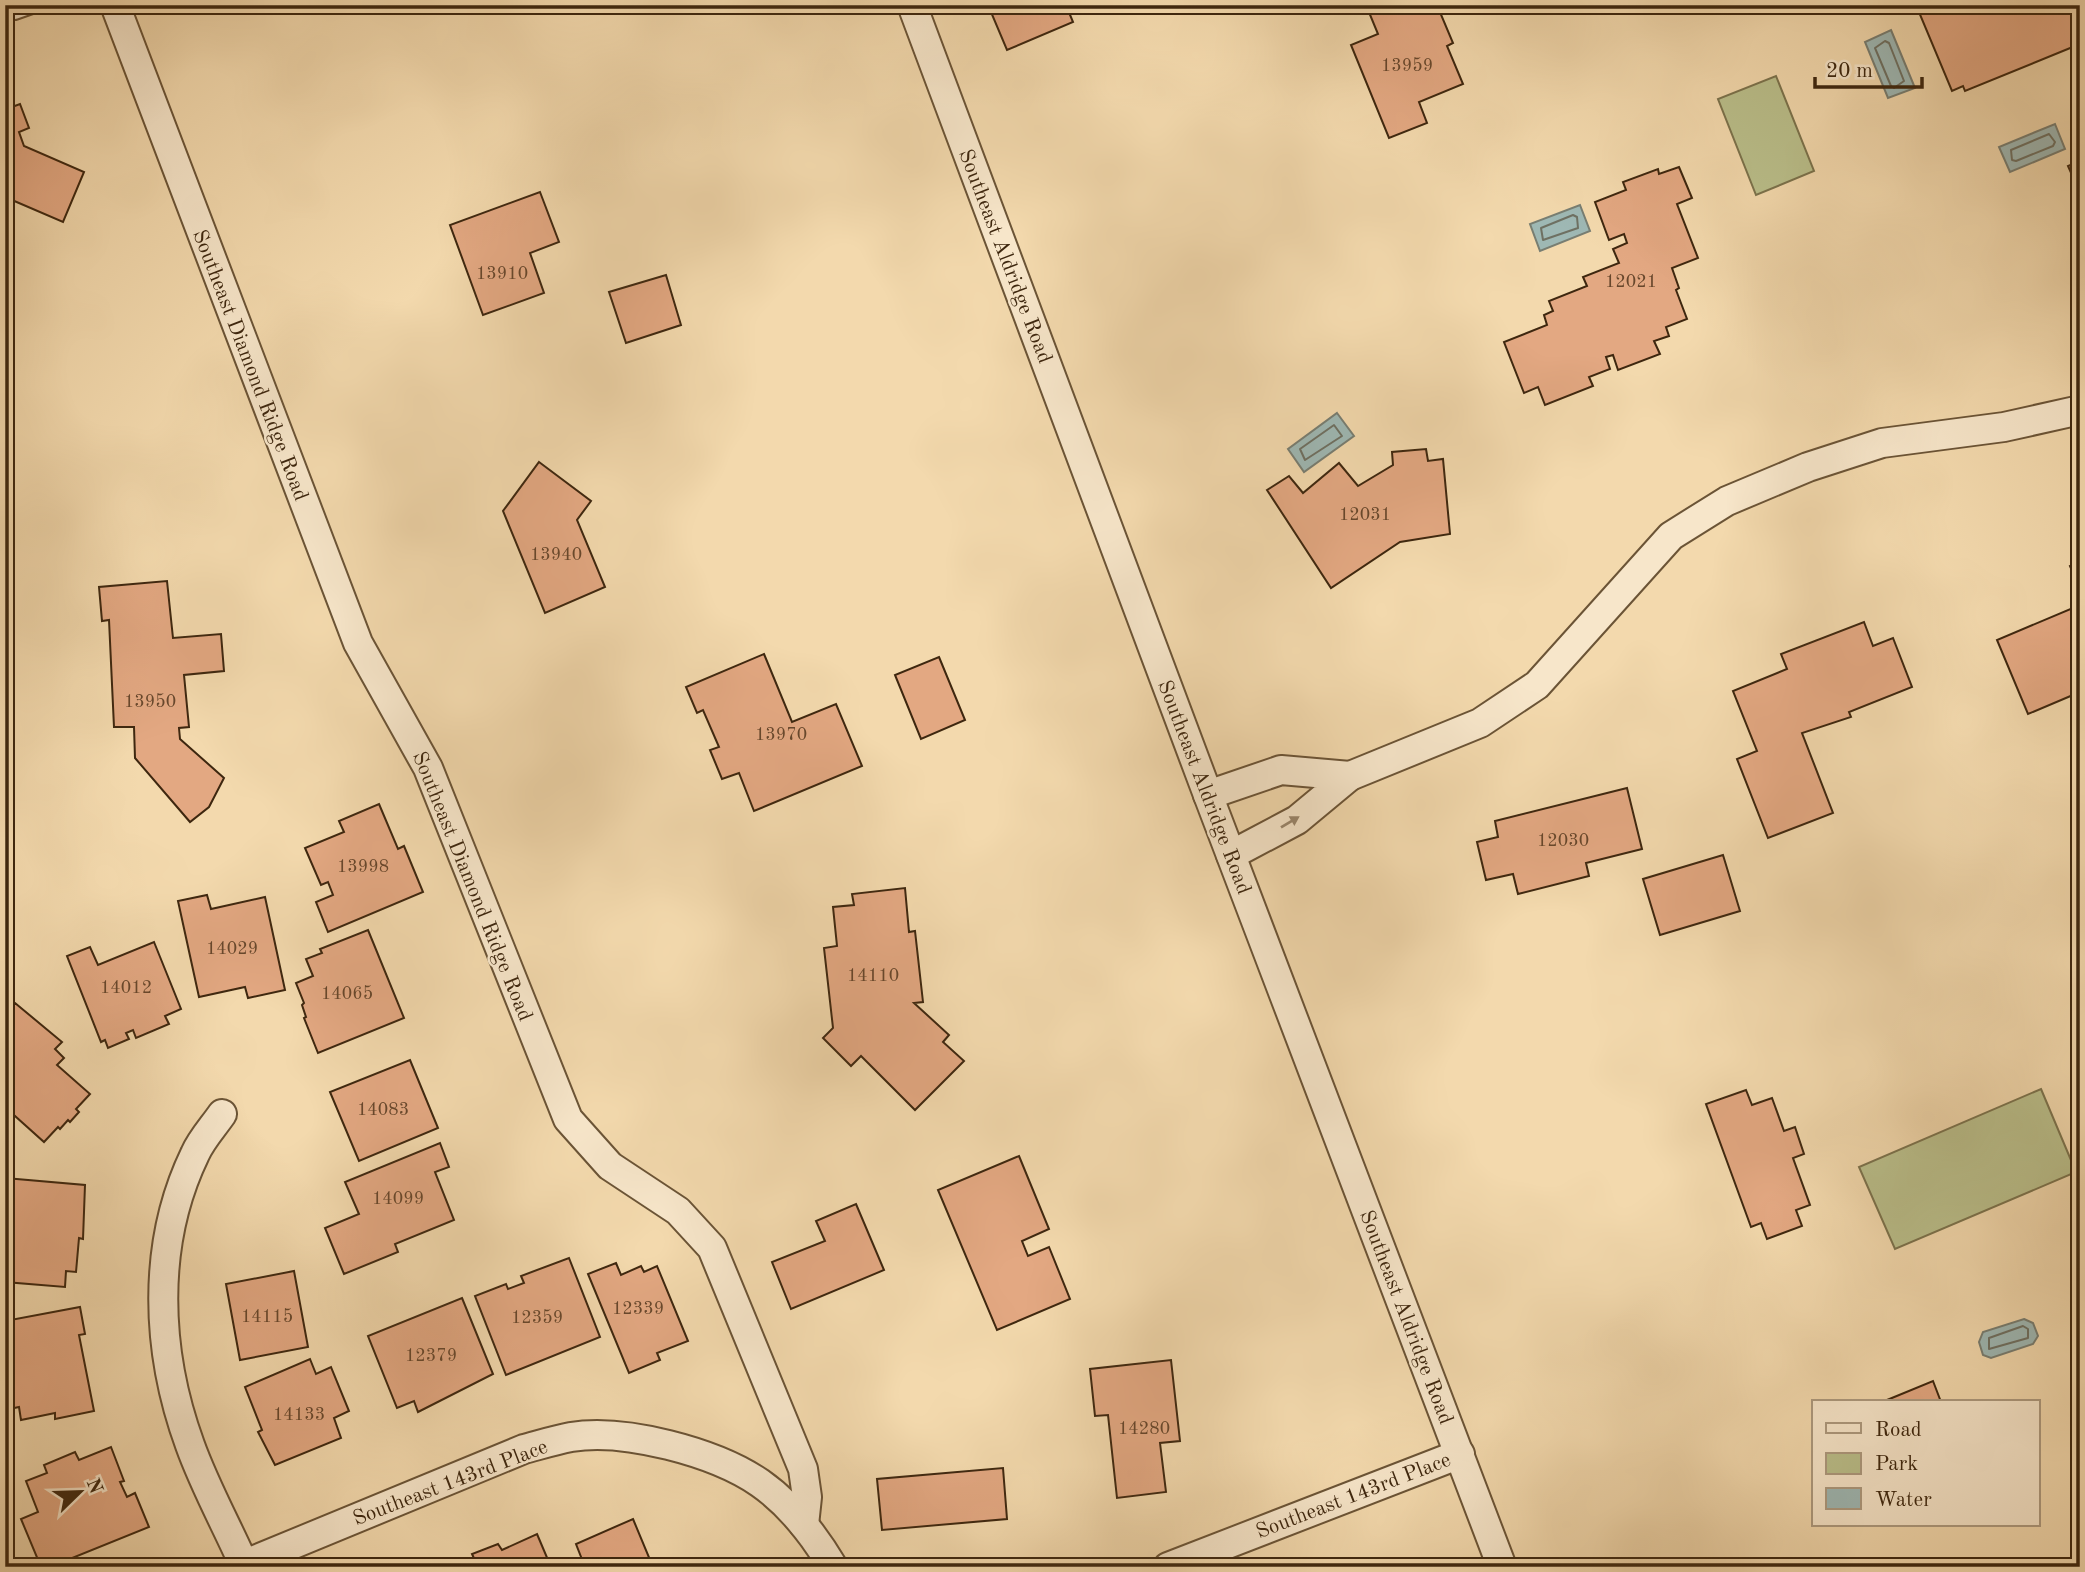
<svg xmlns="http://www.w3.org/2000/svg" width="2085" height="1572" font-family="'Old Standard TT',serif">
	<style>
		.green { fill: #babf8b; stroke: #7c734d; stroke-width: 2 }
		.water { fill: #9eb8b4; stroke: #787e72; stroke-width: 2 }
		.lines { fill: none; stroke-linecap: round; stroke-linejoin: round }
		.shore { stroke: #6e7062; stroke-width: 2 }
		.building { fill: #e3a882; stroke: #3e270f; stroke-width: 2 }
		.lane-casing { stroke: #6b5436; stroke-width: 18 }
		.street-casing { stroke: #6b5436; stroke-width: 32 }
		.lane { stroke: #f7e6ca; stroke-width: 14 }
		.street { stroke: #f7e6ca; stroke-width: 28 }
		.oneway { fill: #9a866c }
		.labels { text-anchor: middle; stroke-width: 5; stroke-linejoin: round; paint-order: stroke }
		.number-label { font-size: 18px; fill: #67472c }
		.street-label { font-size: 21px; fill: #3e270f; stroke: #f7e6ca }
	</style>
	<rect width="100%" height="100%" fill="#f3d9ad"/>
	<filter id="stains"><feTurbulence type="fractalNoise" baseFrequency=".00286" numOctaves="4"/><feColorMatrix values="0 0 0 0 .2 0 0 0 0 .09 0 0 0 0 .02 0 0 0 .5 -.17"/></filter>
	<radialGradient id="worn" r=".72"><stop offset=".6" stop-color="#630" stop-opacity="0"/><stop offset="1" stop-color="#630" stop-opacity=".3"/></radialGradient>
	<!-- green -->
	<g class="green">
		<polygon points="1776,76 1814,171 1756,195 1718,99"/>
		<polygon points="2041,1089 2076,1172 1895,1249 1859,1167"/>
	</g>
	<!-- water -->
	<g class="water">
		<polygon points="1891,30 1915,88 1888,98 1865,42"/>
		<polygon points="2055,124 2065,149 2010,172 1999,147"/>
		<polygon points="1580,205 1590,231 1540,251 1530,224"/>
		<polygon points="1337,413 1354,436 1304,472 1288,449"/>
		<polygon points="2024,1319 2033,1323 2038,1336 2033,1344 1991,1358 1983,1355 1979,1342 1983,1332"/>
	</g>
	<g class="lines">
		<!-- shore -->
		<g class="shore">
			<polygon points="1885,41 1889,43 1904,81 1894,88 1891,86 1875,48"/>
			<polygon points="2049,134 2055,142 2053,146 2016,161 2012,160 2011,150"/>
			<polygon points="1573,215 1577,217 1578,228 1543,240 1541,228"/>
			<polygon points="1334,425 1342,436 1305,460 1300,449"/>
			<polygon points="2023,1326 2028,1329 2028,1338 1989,1349 1989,1338"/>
		</g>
	</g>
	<!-- building -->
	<g class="building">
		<polygon points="988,5 1066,5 1073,22 1007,50"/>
		<polygon points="1366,5 1437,5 1453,43 1447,46 1463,84 1419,102 1427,123 1389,138 1351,45 1378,34"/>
		<polygon points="1916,5 2080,5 2080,44 1965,91 1963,86 1952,91"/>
		<polygon points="5,94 12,107 20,104 29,128 19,132 24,146 84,172 63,222 5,197"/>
		<polygon points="2080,161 2080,193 2068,166"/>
		<polygon points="1679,167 1692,198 1677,204 1698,258 1672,268 1679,288 1676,290 1687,319 1666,327 1669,336 1654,341 1660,354 1618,370 1613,355 1606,357 1610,369 1589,377 1593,386 1545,405 1538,387 1524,393 1504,342 1547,325 1544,315 1553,311 1549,301 1587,286 1583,277 1619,263 1613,249 1627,243 1624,234 1609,240 1595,202 1626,190 1623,182 1658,169 1659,174"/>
		<polygon points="540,192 559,242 530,253 544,293 483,315 450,225"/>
		<polygon points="666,275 681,325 626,343 609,292"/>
		<polygon points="1426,449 1428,461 1443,459 1450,534 1400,542 1331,588 1267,490 1289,476 1303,493 1339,463 1358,486 1393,465 1392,452"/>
		<polygon points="539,462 591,501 577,520 605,587 545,613 503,511"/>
		<polygon points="2080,562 2080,590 2070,566"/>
		<polygon points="167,581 173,638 221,634 224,671 184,675 189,727 179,728 180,739 224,778 209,807 190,822 135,758 134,727 114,727 109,620 102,621 99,587"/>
		<polygon points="2080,605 2080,692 2028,714 1997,640"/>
		<polygon points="1864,622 1873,646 1893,638 1912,687 1849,712 1851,717 1802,733 1833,813 1768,838 1737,759 1757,751 1733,691 1787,669 1781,654"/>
		<polygon points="764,654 792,722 836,704 862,766 754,811 739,773 722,779 710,750 719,747 703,710 697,713 686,687"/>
		<polygon points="939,657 965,720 921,739 895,675"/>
		<polygon points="1627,788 1642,849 1586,863 1589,876 1518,894 1513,874 1486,880 1477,842 1498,837 1495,821"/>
		<polygon points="379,804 398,849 404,846 423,892 328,932 316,902 333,895 328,882 321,885 305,848 344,832 339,821"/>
		<polygon points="1723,855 1740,911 1660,935 1643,879"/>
		<polygon points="905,888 909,932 915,931 923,1002 914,1003 949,1035 943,1042 964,1061 915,1110 861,1056 851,1066 823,1038 833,1028 824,948 837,946 833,907 854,905 852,894"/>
		<polygon points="207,895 211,909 265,897 285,990 248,998 245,987 199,997 178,901"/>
		<polygon points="368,930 404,1018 318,1053 304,1018 306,1017 302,1005 304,1003 296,983 313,976 306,959 322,953 320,949"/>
		<polygon points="154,942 181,1009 165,1016 169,1024 136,1038 133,1030 126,1033 129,1039 108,1048 105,1040 101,1042 67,956 90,947 98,965"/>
		<polygon points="15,1003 62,1042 55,1049 64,1058 57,1065 90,1094 76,1109 79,1112 70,1122 68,1120 60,1129 58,1127 44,1142 5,1107 5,1013"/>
		<polygon points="410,1060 438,1128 359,1161 330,1092"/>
		<polygon points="1746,1090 1752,1105 1772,1098 1784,1131 1795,1127 1804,1154 1793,1158 1810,1205 1796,1210 1802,1226 1767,1239 1761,1223 1751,1227 1706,1104"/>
		<polygon points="440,1143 449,1167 435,1172 454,1220 395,1244 398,1252 344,1274 325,1228 359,1214 345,1182"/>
		<polygon points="1019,1156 1049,1229 1022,1241 1028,1256 1049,1247 1070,1299 997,1330 938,1190"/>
		<polygon points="5,1178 85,1185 83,1239 79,1238 76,1272 66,1271 65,1287 5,1282"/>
		<polygon points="856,1204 884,1270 791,1309 772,1262 825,1241 816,1221"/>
		<polygon points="569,1258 600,1337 506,1375 475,1296 506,1284 508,1289 524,1283 521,1276"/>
		<polygon points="616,1263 621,1275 641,1266 644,1272 657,1266 688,1341 657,1353 660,1360 629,1373 588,1274"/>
		<polygon points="294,1271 308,1347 240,1360 226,1284"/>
		<polygon points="462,1298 493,1374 418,1412 414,1401 397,1408 368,1336"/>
		<polygon points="80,1307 85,1334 79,1335 94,1411 55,1419 55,1413 21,1420 19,1407 5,1410 5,1321"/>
		<polygon points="310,1359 316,1374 331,1367 349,1411 334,1418 341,1438 275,1465 258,1432 262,1430 245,1387"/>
		<polygon points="1171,1360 1180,1441 1160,1443 1166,1492 1117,1498 1108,1415 1095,1416 1090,1369"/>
		<polygon points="1933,1381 1941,1402 1887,1402 1887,1400"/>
		<polygon points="111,1447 124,1481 120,1482 127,1497 135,1493 149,1527 50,1567 41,1567 21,1519 38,1512 26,1481 47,1473 44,1465 75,1452 79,1460"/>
		<polygon points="1003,1468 1007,1519 882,1530 877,1479"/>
		<polygon points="633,1519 653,1567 585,1567 576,1544"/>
		<polygon points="537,1534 551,1567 478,1567 472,1554 498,1544 502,1550"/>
	</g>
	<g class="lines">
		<defs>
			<polyline id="lane" points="15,12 35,5"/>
			<g id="street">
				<polyline points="115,5 358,643 428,768 568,1119 610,1166 678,1211 712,1248 803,1469 807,1497 804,1525"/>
				<polyline points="912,5 1208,795 1502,1567"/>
				<polyline points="1350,776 1480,723 1537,685 1671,536 1727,501 1808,467 1882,443 2004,427 2080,410"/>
				<polyline points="1208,795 1281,770 1350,776 1297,820 1231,855"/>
				<path d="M222,1114c-9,13 -21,26 -27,40 -44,91 -39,198 -5,291 15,42 37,81 55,122"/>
				<path d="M238,1567l286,-118c15,-4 31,-9 47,-12 53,-9 144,15 189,46 30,21 54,52 73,84"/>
				<polyline points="1168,1567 1460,1454"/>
			</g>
		</defs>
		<!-- lane casing -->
		<use href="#lane" class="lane-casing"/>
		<!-- street casing -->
		<use href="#street" class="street-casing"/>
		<!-- lane -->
		<use href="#lane" class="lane"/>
		<!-- street -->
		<use href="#street" class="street"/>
	</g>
	<!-- one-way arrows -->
	<defs><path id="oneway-solid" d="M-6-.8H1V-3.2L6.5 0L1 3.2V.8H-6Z" transform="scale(1.75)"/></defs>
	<use class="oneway" href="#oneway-solid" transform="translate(1290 822) rotate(-31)"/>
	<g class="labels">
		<!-- number labels -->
		<g class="number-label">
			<text x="1407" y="71">13959</text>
			<text x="502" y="279">13910</text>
			<text x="1631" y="287">12021</text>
			<text x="1365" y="520">12031</text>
			<text x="556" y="560">13940</text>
			<text x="150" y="707">13950</text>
			<text x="781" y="740">13970</text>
			<text x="1563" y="846">12030</text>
			<text x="363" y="872">13998</text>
			<text x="232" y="954">14029</text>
			<text x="873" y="981">14110</text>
			<text x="126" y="993">14012</text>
			<text x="347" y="999">14065</text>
			<text x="383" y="1115">14083</text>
			<text x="398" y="1204">14099</text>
			<text x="638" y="1314">12339</text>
			<text x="267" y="1322">14115</text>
			<text x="537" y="1323">12359</text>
			<text x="431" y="1361">12379</text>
			<text x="299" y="1420">14133</text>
			<text x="1144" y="1434">14280</text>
		</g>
		<!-- street labels -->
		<g class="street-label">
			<text transform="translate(1006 256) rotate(69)" y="7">Southeast Aldridge Road</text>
			<text transform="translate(251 365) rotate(69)" y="7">Southeast Diamond Ridge Road</text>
			<text transform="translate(1205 787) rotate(69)" y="7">Southeast Aldridge Road</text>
			<text transform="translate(473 886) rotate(68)" y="7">Southeast Diamond Ridge Road</text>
			<text transform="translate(1407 1317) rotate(69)" y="7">Southeast Aldridge Road</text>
			<text transform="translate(450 1482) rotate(-21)" y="7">Southeast 143rd Place</text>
			<text transform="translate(1353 1495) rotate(-21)" y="7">Southeast 143rd Place</text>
		</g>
	</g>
	<!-- margin -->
	<rect width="2085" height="1572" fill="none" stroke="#f3d9ad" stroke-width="28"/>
	<rect x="7" y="7" width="2071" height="1558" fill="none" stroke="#3e270f" stroke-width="3.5"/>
	<rect x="14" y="14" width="2057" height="1544" fill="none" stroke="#3e270f" stroke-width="2"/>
	<!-- legend -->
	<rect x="1812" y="1400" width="228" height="126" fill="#f7e6ca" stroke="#ad9a7f" stroke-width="2"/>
	<rect x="1826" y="1423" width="35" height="10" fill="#f7e6ca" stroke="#ad9a7f" stroke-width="2"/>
	<text x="1875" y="1436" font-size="21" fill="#3e270f">Road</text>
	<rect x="1826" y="1453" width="35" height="21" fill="#babf8b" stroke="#ad9a7f" stroke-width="2"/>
	<text x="1875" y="1470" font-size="21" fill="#3e270f">Park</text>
	<rect x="1826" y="1488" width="35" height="21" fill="#9eb8b4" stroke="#ad9a7f" stroke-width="2"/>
	<text x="1875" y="1506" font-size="21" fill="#3e270f">Water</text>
	<!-- north arrow -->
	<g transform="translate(80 1492) rotate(67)" stroke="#f7e6ca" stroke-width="5" paint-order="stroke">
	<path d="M0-5L12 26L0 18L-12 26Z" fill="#3e270f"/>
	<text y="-10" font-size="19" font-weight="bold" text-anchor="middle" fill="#3e270f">N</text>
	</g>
	<!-- scale -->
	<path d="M1815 77v10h107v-10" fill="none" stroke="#3e270f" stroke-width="3.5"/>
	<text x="1826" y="77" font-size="21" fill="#3e270f" stroke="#f7e6ca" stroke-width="5" paint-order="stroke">20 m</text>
	<rect width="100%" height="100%" filter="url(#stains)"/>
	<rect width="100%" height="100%" fill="url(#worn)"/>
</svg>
